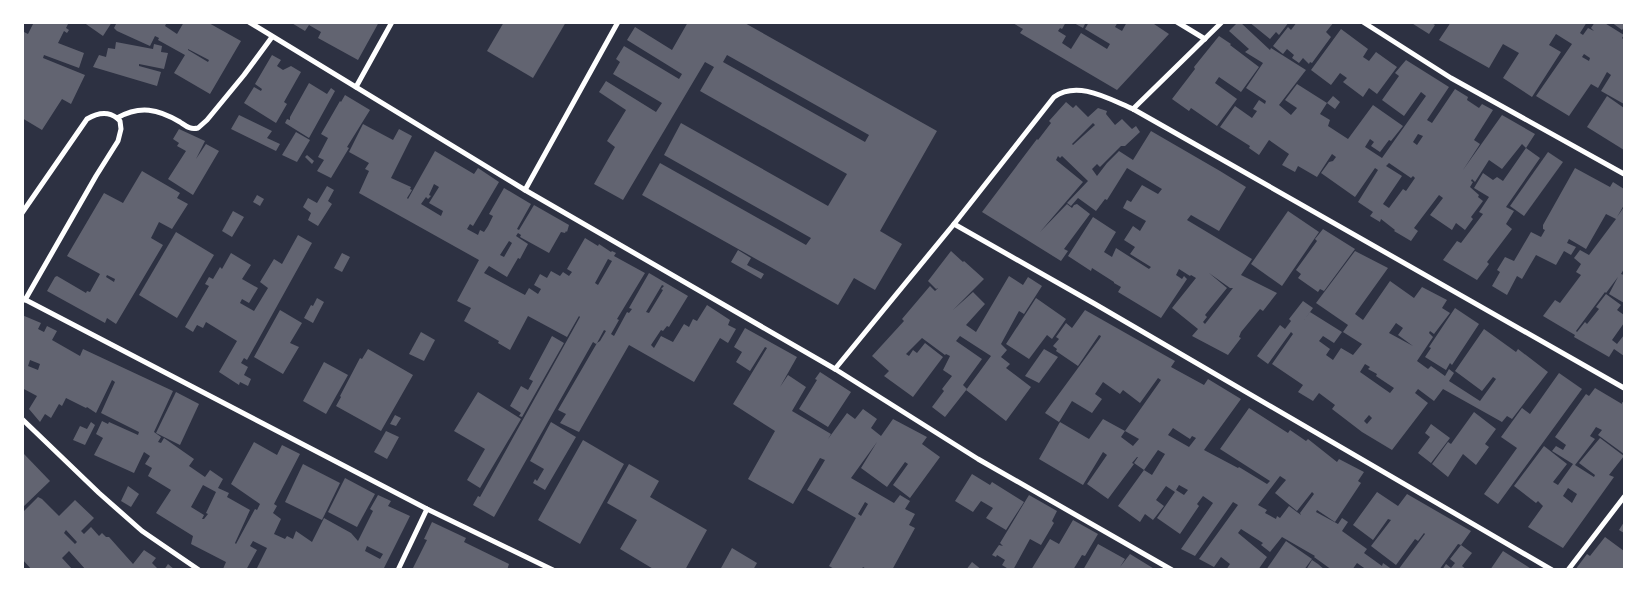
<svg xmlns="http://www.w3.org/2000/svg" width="1647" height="592" font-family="Mulish,sans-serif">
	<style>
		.building { fill: #626471; fill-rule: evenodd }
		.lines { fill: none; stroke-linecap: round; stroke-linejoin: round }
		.minor { stroke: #fff; stroke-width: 5 }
	</style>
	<rect width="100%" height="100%" fill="#2d3142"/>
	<!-- building -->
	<g class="building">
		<polygon points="34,22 69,22 66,28 69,30 67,33 64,31 58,43 84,53 79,68 44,55 43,58 85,75 71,104 62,99 42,130 22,118 22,81 24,78 22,78 22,31 28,34"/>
		<polygon points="83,22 112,22 103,36"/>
		<path d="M117,22h50l-2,4 12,8 7,-12h23l34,19 -31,53 -36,-21 11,-18 -27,-15 1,-2 -4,-2 -5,10 -33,-15 -3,-3zM188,49l21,11 -1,2 -20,-12z"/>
		<polygon points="290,22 379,22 358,60 318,38 321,32 309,25 305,31"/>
		<polygon points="504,22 566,22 533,78 487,51"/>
		<path d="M688,22h55l194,109 -57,100 22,13 -27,46 -21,-12 -16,27 -196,-110 18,-32 146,82 5,-7 -147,-83 17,-32 147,83 19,-32 -147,-83 14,-24 -9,-5 -82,138 -29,-16 21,-37 -8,-6 19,-31 -27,-18 7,-11 50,31 6,-9 -49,-29 7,-12 -4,-3 8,-13 55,33 3,-5 -55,-34 8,-13 37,23zM727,55l142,80 -4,7 -142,-80z"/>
		<polygon points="1011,22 1066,22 1062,29 1060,28 1058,31 1066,36 1062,43 1071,49 1081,33 1107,49 1110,44 1085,29 1089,22 1118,22 1115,27 1122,31 1127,22 1151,22 1169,34 1117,90 1020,33 1023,29"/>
		<polygon points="1072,22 1086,22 1083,28"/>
		<path d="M1238,22h2l30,28 1,-2 35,22 -27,35 12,10 6,-7 -12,-8 12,-16 30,19 6,-7 7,6 -5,7 -8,-6 -7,11 10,6 -2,6 20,13 25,-34 30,21 -12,15 -2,-1 -9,12 -9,-6 3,-4 -4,-3 -5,8 17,11 44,-62 -5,-4 -17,24 -22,-16 17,-24 -4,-3 11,-13 43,27 -22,33 5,3 23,-34 13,8 -1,3 12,8 3,-4 11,6 -19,30 6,4 -17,26 39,-55 33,19 -9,14 -4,-4 -20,25 -13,-9 -14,22 -3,-3 -1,2 2,1 -3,5 9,8 -1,2 5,4 -12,16 2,2 -8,11 -9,-7 -4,7 -22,-15 13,-17 -4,-3 -25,33 4,3 -7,10 -17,-10 1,-1 -14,-11 -1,3 -10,-6 3,-4 -15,-10 20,-32 -3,-2 -20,29 -34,-24 8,-11 4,-1 3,-4 -4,-3 -15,23 -19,-11 -3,6 -13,-7 7,-11 -20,-14 -10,15 -10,-7 1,-2 -30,-19 15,-21 17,12 5,-7 -4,-2 6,-9 6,4 1,-3 -20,-13 17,-25 -18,-11 4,-3 -20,-18zM1418,134l5,2 -6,9 -4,-3zM1389,163l22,15 2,-2 2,2 -9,13 -3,-2 -14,19 -6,-4 19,-28 -16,-10z"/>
		<polygon points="1249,22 1289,22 1279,35 1276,32 1270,39"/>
		<polygon points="1297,22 1334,22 1326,32 1331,37 1312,63 1310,62 1309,64 1303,58 1299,63 1292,58 1294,55 1287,49 1283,54 1273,46 1288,27 1291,30"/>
		<polygon points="1410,22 1430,22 1435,25 1429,34"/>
		<path d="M1451,22h136l-7,11 3,2 5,-7 6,3 -3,-3 4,-6h8l21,13 -2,3 2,2v64l-23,-13 10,-16 -4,-3 -9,16 -7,-4 -22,32 -33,-20 36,-52 -16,-10 -7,11 12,7 -29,45 -29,-19 16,-25 -16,-9 -14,24 -50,-28zM1584,54l6,4 -1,3 -7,-4z"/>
		<polygon points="1611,22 1624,22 1624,27 1622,30"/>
		<polygon points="1341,29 1368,49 1363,57 1369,61 1376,52 1397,67 1377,94 1369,88 1363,97 1343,82 1347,78 1340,73 1331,85 1311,70"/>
		<polygon points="1219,36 1231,44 1230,45 1259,67 1241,92 1219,77 1215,83 1237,99 1217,126 1191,108 1189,111 1172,99 1195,69 1194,67"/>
		<polygon points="116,42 153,49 154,44 162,46 161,52 168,53 164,69 139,64 139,66 161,72 157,86 93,67 99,55 106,57 108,48 115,49"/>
		<polygon points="272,55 281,60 277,66 283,70 291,66 301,72 284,102 287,104 276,123 244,103 254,87 261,91 262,89 255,84"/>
		<polygon points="309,83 327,94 331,88 335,91 309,138 285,123 287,119 290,120 290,117"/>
		<polygon points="345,95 370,110 347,147 349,148 331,178 317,171 324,160 318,157 328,138 321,134 340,101 341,102"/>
		<polygon points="1607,96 1624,108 1624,150 1587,127"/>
		<path d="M1066,102l7,6 3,-3 12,12 10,-9 9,3 -1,3 9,11 7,-6 10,10 4,-3 4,6 -15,14h-4l-21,21 -3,-3 -5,5 5,7 10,-13 12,-12 14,9 18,-29 69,40 -22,33 22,-33 26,16 -27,44 -28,-16 -4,5 65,39 -11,16 36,18 -14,18 -3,-2 -19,23 -2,5 2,1 -13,17 -36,-19 6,-7 -26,-21 24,-30 -5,-3 -1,1 -11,-7 -3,6 6,4 2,-3 3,3 -26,39 -43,-26 3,-5 -7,-4v-1l-22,-14 -1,3 -23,-15 25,-39 23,15 -12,20 8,5 4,-9 33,21 2,-2 -21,-13 5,-7 -11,-7 9,-14 7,5 6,-10 -23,-13 4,-8 4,2 11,-17 16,9 4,-5 -35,-21 -20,32 -2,-1 -9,12 -18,-13 -7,8 -4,-3 21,-22 -26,-25 -2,2 -2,-2 -2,4 27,22 -43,50 27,-28 5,4 2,-3 3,-1 13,10 -26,35 4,2 -7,10 -79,-49 55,-73 1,1 13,-17 -2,-2zM1093,123l2,2 -22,20 -1,-1zM1209,273l21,15h3l-28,36 -2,-2 4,-5 -2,-2 22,-27z"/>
		<polygon points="239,115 272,131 267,138 280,144 276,151 231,129"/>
		<path d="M363,124l30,16 6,-11 13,7 -21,42 20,9 -1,2 2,1 -5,8 1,1 27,-48 39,23 4,-6 21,14 -26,44 -3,-2 -3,5 11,6 2,-5 4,2 4,-6 5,-10 -4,-2 15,-26 27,16 -14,25 2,1 15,-25 35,20 -2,7 -1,-1 -1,2 -4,-1 -12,21 -29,-16 1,-2 -3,-2 -2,3 12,8 -8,15 -2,-1 -11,19 -18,-11 -5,7 41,22 4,-7 9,6 3,-5 -7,-4 6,-11 7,4 4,-7 9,5 3,-4 6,4 3,-4 -5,-3 18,-31 13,8 1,-2 12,8 1,-1 4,2 -2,3 31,17 -28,46 2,1 -8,14 3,2 13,-24 2,1 3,-4 -3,-1 20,-35 39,23 -19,31 -2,-1 -4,5 -2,-1 -10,15 3,3 7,-12 12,6 11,-18 5,3 4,-8 4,2 10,-16 23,15 -2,5 8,4 -8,14 -8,-5 -26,44 -65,-37 -50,87 -19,-9 6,-9 -8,-4 39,-67 -1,1 -3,-2 -99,175 -21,-12 1,-2 4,-7 2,1 100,-180 -1,-1 -12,21 -39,-21 -18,34 -12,-7 1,-2 -35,-20 7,-13 -14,-7 22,-41 -120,-67 10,-22 -4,-2 4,-6 -20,-11zM434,184l5,3 -10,16 14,8 -2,5 -20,-12 5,-7 2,2 3,-3 -2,-1zM509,241l3,2 -8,14 -4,-2zM608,259l4,2 -14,24 -3,-2zM662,285l2,1 -3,3 2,1 -14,23 -3,-1zM604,330l2,1 -6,10 -3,2z"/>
		<polygon points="179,129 205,141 196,159 206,144 219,151 193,195 168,179 186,151 177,146 179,143 173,139"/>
		<polygon points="296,132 310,140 297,162 282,155"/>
		<polygon points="1526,148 1540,158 1506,207 1514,211 1506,224 1512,229 1487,262 1489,264 1477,280 1443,260 1457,241 1461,243 1483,214 1479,212 1489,197 1474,188 1483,173 1493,180 1497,177 1503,181"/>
		<polygon points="1548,152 1563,162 1524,216 1510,206"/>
		<polygon points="307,155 314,161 312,164 305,157"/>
		<polygon points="1575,168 1610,187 1613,182 1624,189 1624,205 1617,217 1624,207 1624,269 1621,274 1624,275 1624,303 1609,294 1618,277 1606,293 1605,292 1576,331 1577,332 1585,322 1587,324 1599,309 1596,307 1606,294 1621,305 1617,310 1624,315 1624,323 1612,340 1617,344 1624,335 1624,356 1614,349 1609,357 1574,337 1575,335 1543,316 1555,300 1560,303 1581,275 1576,272 1581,264 1574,258 1580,250 1589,255 1616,219 1606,214 1586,249 1569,239 1567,243 1576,247 1571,255 1564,251 1556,265 1536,255 1522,279 1517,276 1507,295 1492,286 1500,272 1497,270 1505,257 1514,261 1531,232 1541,237 1545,230 1543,229 1543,225"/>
		<path d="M142,171l38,22 -3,5 11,6 -16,25 -13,-7 -8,16 12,7 -47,79 -9,-6 -2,5 -58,-32 8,-14 2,-1 29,17 1,-2 3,1 10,-18 -33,-18 37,-63 19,10zM107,275l8,4 -1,3 -8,-5z"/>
		<polygon points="327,186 334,190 328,201 332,204 318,226 308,220 311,213 303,207 308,198 317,203"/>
		<polygon points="257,195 264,199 260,206 253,202"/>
		<polygon points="233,211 244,217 232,237 222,231"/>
		<polygon points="1288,211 1319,232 1282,286 1251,264"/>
		<polygon points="1323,229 1355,249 1324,291 1320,289 1318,292 1298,278 1301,274 1296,270 1317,241 1315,239"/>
		<polygon points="176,232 214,255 177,318 139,295"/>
		<polygon points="298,235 312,243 247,360 244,358 241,363 248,367 244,375 251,379 248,386 240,382 239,385 219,372 237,341 206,322 203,328 197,325 193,332 185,327 209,286 205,284 209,277 213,279 220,267 222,269 231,253 251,265 242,279 258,288 249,303 242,299 240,303 254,311 268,288 260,282 274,259 282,264"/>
		<polygon points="738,250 751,258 747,265 764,274 761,279 731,262"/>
		<polygon points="951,251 963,262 964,261 984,279 953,310 973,292 985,304 966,325 976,332 1009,276 1023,285 1028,277 1042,286 1024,314 1019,311 1001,344 1007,350 1001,357 1010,364 1006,368 1031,387 1006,421 966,390 991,356 960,336 956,341 982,359 963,385 967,389 945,417 932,407 944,391 942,389 952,376 943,370 950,356 946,354 945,355 922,338 906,354 909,356 913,350 917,353 925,343 943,357 913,397 884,376 889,371 872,356 904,321 902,319 930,286 935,291 938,288 936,289 928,281"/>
		<path d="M1355,251l33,17 -33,46 8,6 27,-39 24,17 8,-11 25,13 -5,8 8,5 -16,21 -4,-3 -1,2 4,4 -16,24 11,8 3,-3 14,10 4,-7 5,4 -5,8 31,20 16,-22 -3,-2 -11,14 -27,-20 29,-42 32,23 2,-3 30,23 -36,47 -5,-3 -5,6 -59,-33 -9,12 -16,-12 -3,4 13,10 -36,47 -30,-18 -30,-23 3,-4 -16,-12 -6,8 -15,-9 5,-7 -31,-21 21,-30 -2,-2 -23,32 -11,-8 23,-31 5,4 6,-8 -2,-2 14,-18 10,7 -11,15 8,-11 32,20 -8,11 -11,-7 -4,5 11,8 -4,6 7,5 8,-12 12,7 9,-11 -19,-12 5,-7 -32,-22zM1396,323l7,5 -5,7 15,11 -24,-13zM1365,364l5,3 -2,2 9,5 -1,2 18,12 -4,5 -30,-21zM1369,415l3,3 -5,6 -3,-3z"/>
		<polygon points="342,253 350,257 342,272 334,268"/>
		<polygon points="317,298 324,302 313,323 304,318 311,305 313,306"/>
		<polygon points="1036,298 1066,319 1052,339 1047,335 1029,359 1006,344"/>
		<polygon points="1455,308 1479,324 1452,365 1450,363 1446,370 1425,357 1431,348 1429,347"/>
		<polygon points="280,310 302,323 290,343 299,347 283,374 254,357"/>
		<path d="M1085,310l90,51 -4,6 33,18 4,-6 33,20 -37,51 34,18 1,-1 28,17 3,-3 -50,-32 29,-41 39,25 2,-3 16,11 2,-2 29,23 2,-3 25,13 -6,9 3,2 -26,39 -18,-12 -1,2 22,12 4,-6 6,4 -6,9 25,18 -3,4 18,13 1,-3 10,7h-26l-10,-7 -5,7h-20l-18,-13 1,-1 -33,-19 -12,15 -9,-7 2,-2 -22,-14 -3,4 29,24 -9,13h-32l4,-6 -9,-7 -7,10 -15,-8 39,-54 -5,-3 -38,54 -14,-7 32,-46 -10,-7 -6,8 2,2 -19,28 -23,-16 18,-26 -9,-6 -10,14 8,6 -11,14 -8,-6 -5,8 -22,-16 26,-36 -10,-7 4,-6h-1l-5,6 2,1 -26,35 -21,-15 20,-29 -4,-3 -20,33 -44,-26 21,-37 29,17 14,-20 22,12 36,-51 -3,-2 -18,25 -17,-13 -3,4 -17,-12 -8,12 7,5 -10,14 -20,-12 -13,21 -14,-9 55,-75 1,-2 -2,-1 -21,31 -22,-15 1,-2 -4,-3 6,-7 -3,-2 10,-14 6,5zM1173,428l17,11 2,-3 4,2 -7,9 -21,-12zM1125,431l14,8 -6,7 -12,-9zM1158,450l7,4 -13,21 -8,-5zM1280,476l6,4 -11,13 22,18 15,-19 2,2 -14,19 1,2 -12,-9 -9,12 -3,-2 -1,3 -11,-6 2,-3 -9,-5zM1179,485l9,5 -4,5 -8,-5z"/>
		<path d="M22,315l19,8 -3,6 6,3 3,-6 10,5 -5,9 28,16 3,-7 90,42 -19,41 7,5 -3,5 3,1 3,-5 30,21 -5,7 16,11 5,-7 13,9 -5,9 11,5 -2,4 23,13 -15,33 1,1 19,-35 2,1 3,-6 -29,-20 23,-42 23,13 5,-10 18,9 -26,50 3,2 -4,7 8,6 -7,15 11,5 2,-3 6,3 3,-8 16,11 12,-24 27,15 7,8 15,-30 -3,-2 8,-14 13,6 -3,5 22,10 -27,54h-127l11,-22 -14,-7 -3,5 7,4 -11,20 -23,-1 3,-7 -35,-18 2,-8 -37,-23 15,-23 -23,-14 4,-8 -7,-4 5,-8 -6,-4 -10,21 -40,-18 9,-17 -7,-4 6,-13 6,3 1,-2 29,13 1,-3 -38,-19 14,-31 -3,-2 -16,33 -9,-6 -1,1 -20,-10 -4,8 -3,-2 -8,14 -6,-4 -5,8 -11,-13 8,-13 -15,-8zM30,360l10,4 -2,6 -10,-4zM203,485l13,7 -10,21 2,1 -4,5h-2l2,-4 -13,-8zM367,546l16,8 -3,5 -15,-8z"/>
		<path d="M745,328l52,29 -17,30 8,-12 18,12 -14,24 39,23 -3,5 19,-26 8,6 8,-10 14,10 -6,9 10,8 12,-17 34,18 -5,7 18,13 -30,41 -17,-13 15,-21 -3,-2 -18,25 -26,-19 16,-26 -26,36 43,25 6,-8 10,6 -5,8 10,5 -6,11 6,3 -23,42h-24l-5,-3 -2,3h-25l-7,-4 27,-48 -49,-28 18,-30 -5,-2 -27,46 -45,-25 27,-48 -42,-27 34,-56 -2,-1 -15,24 -14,-9 6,-10 -8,-5zM865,502l3,2 -7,12 -3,-2z"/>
		<polygon points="421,332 435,340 424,361 409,354"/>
		<polygon points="552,336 564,343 522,417 519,416 521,413 510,406 521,386 528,390 533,381 529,379"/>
		<polygon points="368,349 413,375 381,431 336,406 341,397 340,396 360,358 362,359"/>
		<polygon points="1044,349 1058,357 1039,383 1025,376"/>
		<polygon points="324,362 348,375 326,414 303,401"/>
		<polygon points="820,372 851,392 828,427 799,409 817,380 815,379"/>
		<polygon points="1559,373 1582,389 1498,504 1484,494 1517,448 1501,437 1522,408 1530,414"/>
		<path d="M1595,388l27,16v-2l2,1v51l-26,-19 4,-5 -6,-3 -6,9 5,3 -20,26 19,12 1,-2 -16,-12 21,-25 24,18 -15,19 5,2 -51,71 -35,-21 15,-21 -5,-5 -2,2 -22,-17 30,-40 23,18 -14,18 5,3 15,-21 -21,-13 4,-5 7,4 3,-5 -11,-8 31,-43 3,2zM1568,488l9,6 -5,9 -9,-7z"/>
		<polygon points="176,392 199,404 180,445 156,433"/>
		<polygon points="478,392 521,419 480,488 467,480 485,449 454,431"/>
		<polygon points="1474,412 1496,429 1485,444 1489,447 1476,465 1463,454 1448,477 1432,464 1448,442 1451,444"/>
		<polygon points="395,415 401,418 396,426 390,424"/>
		<polygon points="91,422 95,425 85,445 73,440 80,426 87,429"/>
		<polygon points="551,422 576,437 545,490 533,483 535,479 537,481 544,469 530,461"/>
		<polygon points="1431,424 1450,438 1431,463 1418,453 1430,437 1425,433"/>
		<polygon points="386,431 399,437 387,459 374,452"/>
		<polygon points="583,440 624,464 580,544 538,520"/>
		<polygon points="24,454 50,481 22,508 22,456"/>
		<polygon points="303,464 340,483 322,520 285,502"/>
		<polygon points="629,464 659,481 650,497 707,530 685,570 655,570 620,549 637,520 607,503"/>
		<polygon points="972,474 990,485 992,482 1024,502 1006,530 986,518 993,508 981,501 973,512 955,501"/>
		<polygon points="345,478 375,494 357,527 328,512"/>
		<polygon points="128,486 139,494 131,507 121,501"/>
		<polygon points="1377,492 1398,506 1407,494 1471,531 1461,545 1472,553 1462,566 1467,570 1442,570 1446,564 1451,568 1455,563 1450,559 1461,545 1458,544 1439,570 1398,570 1425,534 1424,533 1418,541 1415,539 1396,565 1371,546 1391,520 1388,519 1373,540 1353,525"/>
		<polygon points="1029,495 1057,511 1052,521 1054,523 1041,545 1030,539 1013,570 1010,570 1002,565 1005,560 997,555 996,557 992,555 999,545 1003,546 1000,543"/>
		<path d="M38,497l4,2 17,17 16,-16 19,18 -13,13 3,3 7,-7 8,9 3,-3 4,4h3l24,27 11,-14 12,8 -4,5 7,7h-73l-17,-19 -7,7 11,12h-41l-10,-11v-46zM66,530l11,12 -2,2 -11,-11z"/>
		<polygon points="1073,520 1098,534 1085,556 1082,555 1073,570 1031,570 1050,539 1059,544"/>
		<polygon points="432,522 466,538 464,542 509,564 507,570 412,570 427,540 424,539"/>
		<polygon points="1624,522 1624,533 1619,530"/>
		<polygon points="1605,537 1624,551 1624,570 1575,570 1587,554 1590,556"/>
		<polygon points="1286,541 1312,559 1304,570 1266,570"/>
		<polygon points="1098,544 1125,559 1120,567 1130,554 1156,570 1083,570"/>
		<polygon points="732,548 757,563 753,570 720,570"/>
		<polygon points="1503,551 1533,570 1490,570"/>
		<polygon points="1312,560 1318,564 1325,570 1306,570"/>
		<polygon points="972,562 982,570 966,570"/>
		<polygon points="168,564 175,570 164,570"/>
	</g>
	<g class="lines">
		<!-- minor -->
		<g class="minor">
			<polyline points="249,22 525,190 835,369 978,459 1172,570"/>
			<polyline points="1177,22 1205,39"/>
			<polyline points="1363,22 1451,78 1624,174"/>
			<polyline points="356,87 392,22"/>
			<polyline points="1133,109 1222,22"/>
			<polyline points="525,190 618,22"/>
			<path d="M22,213l65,-94c10,-6 21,-8 30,-1 23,-13 41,-9 63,4 6,4 10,8 18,6l9,-8 37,-45 28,-38"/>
			<polyline points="954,224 1095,304 1552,570"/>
			<polyline points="22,298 427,509 553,570"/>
			<polyline points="25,300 96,176 118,141 121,129 120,121 117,118"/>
			<path d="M835,369l119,-145 100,-127c24,-17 55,2 79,12l491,279"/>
			<polyline points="22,419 99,493 142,531 199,570"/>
			<polyline points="398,570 427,509"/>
			<polyline points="1568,570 1624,497"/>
		</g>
	</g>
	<!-- border -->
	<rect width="1647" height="592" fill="none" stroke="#ffffff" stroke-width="48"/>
</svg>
